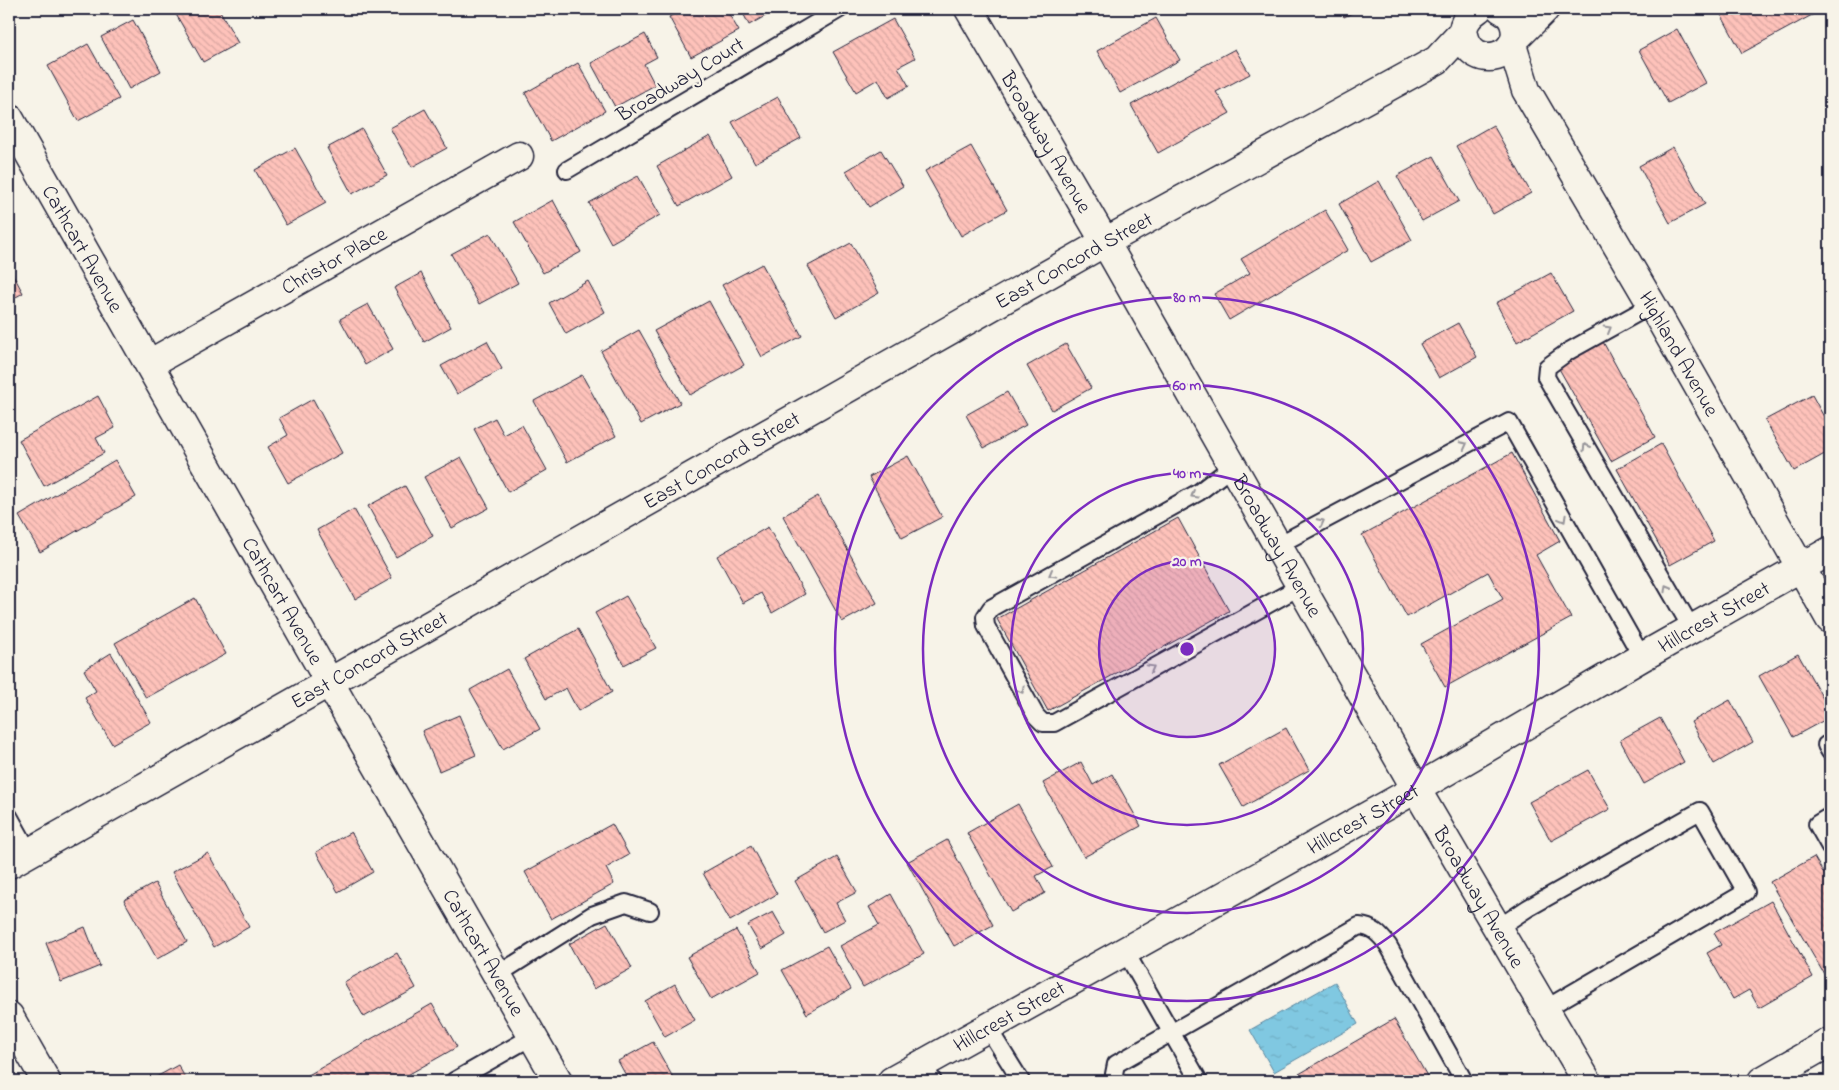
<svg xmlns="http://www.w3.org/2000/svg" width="1839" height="1090" font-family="'Indie Flower',sans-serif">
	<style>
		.water { fill: url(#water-ripples); stroke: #5a869f }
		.building { fill: url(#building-back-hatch); stroke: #22223b }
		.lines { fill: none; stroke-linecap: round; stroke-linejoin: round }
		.service-casing { stroke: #22223b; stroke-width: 20 }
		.minor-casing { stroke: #22223b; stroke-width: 31 }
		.trunk-casing { stroke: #22223b; stroke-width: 31 }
		.service { stroke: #f7f3e8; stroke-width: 16 }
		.minor { stroke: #f7f3e8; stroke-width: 28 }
		.trunk { stroke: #f7f3e8; stroke-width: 28 }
		.oneway { stroke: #97959a }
		.ring { fill: none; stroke: #7b2cbf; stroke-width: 2.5 }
		.labels { text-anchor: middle; stroke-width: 4.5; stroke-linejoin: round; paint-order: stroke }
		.street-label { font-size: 21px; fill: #22223b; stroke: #f7f3e8 }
		.centre { fill: #7b2cbf; stroke: #f7f3e8; stroke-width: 2.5 }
		.ring-label { font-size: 15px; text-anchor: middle; font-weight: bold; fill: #7b2cbf; stroke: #f7f3e8; stroke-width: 4.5; stroke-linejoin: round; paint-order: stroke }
	</style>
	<defs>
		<pattern id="water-ripples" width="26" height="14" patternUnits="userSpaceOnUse" patternTransform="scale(1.25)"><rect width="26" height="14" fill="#80c8e1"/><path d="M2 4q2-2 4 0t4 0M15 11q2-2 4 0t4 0" fill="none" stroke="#6eacc2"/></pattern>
		<pattern id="building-back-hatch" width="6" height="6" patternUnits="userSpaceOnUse" patternTransform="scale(1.25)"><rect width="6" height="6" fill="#fec2ba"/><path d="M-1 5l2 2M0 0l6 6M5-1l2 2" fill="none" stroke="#d9a6a1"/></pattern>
	</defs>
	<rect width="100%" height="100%" fill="#f7f3e8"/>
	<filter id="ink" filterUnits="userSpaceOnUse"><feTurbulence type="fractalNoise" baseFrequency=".02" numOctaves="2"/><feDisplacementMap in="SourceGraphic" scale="10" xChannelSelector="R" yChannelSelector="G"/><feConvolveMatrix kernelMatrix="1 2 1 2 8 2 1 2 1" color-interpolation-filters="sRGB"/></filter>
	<g filter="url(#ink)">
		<!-- water -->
		<polygon class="water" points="1335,982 1358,1024 1274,1072 1250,1030"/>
		<!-- building -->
		<g class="building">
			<polygon points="173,9 219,9 238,43 203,62"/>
			<polygon points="683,9 726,9 739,31 691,57 669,17"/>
			<polygon points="741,9 778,9 749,25"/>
			<polygon points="1340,9 1360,9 1344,17"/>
			<polygon points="1718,9 1823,9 1742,53"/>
			<polygon points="1156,18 1180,60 1120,93 1097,51"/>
			<polygon points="893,19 915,58 898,67 909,86 888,98 878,79 856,92 833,52"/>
			<polygon points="133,20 161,71 129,89 101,37"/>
			<polygon points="1677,29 1706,83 1668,103 1639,50"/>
			<polygon points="645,34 657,57 644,64 655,85 615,107 591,63"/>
			<polygon points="88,44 119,99 78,121 48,66"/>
			<polygon points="1235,49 1250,74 1216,92 1230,113 1158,153 1131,105"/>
			<polygon points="578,63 605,111 551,141 525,93"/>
			<polygon points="778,97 801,138 755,163 732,122"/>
			<polygon points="425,109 447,148 412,167 390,128"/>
			<polygon points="1493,125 1531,193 1493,214 1456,146"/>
			<polygon points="362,129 387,175 352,194 327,148"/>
			<polygon points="710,136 732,176 679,206 657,166"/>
			<polygon points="971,146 1007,210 961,236 925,171"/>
			<polygon points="1673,147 1705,204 1670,223 1639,166"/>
			<polygon points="295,148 326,203 286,225 255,170"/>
			<polygon points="881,150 903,186 869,207 846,171"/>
			<polygon points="1434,156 1459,201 1422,221 1397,176"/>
			<polygon points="638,176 660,215 611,243 589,203"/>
			<polygon points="1379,181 1412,240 1371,262 1339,204"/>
			<polygon points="553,200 581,252 543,273 514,222"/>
			<polygon points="1325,210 1348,250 1229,320 1214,294 1250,273 1241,259"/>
			<polygon points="490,233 518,283 479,304 451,254"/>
			<polygon points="851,243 879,293 836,317 808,266"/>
			<polygon points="762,264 802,336 762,357 722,285"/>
			<polygon points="9,267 23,293 9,301"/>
			<polygon points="421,273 451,327 424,342 394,288"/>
			<polygon points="1551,273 1573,311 1517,342 1496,303"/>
			<polygon points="588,281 605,312 566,334 549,303"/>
			<polygon points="709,301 744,365 690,395 654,331"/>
			<polygon points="368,304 393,349 365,365 340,319"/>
			<polygon points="1458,323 1477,357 1439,378 1420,344"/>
			<polygon points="639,330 680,403 641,424 601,351"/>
			<polygon points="1602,340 1655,437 1611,461 1557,365"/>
			<polygon points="487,341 502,369 457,394 441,366"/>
			<polygon points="1066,344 1091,388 1052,410 1027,366"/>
			<polygon points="582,375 616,436 567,462 534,401"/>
			<polygon points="1007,392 1026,425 984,448 966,415"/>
			<polygon points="1812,395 1830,428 1830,451 1794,471 1765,420"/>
			<polygon points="98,396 115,428 96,438 104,453 44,486 19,440"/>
			<polygon points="313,399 342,453 288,483 268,447 288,435 279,418"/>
			<polygon points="495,418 504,435 522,425 547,470 508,492 474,429"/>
			<polygon points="1661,444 1714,541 1670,565 1617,469"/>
			<polygon points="1512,453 1560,541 1536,555 1571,618 1445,687 1421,644 1503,599 1488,572 1407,617 1362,535"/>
			<polygon points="908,456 942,517 902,538 869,477"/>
			<polygon points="461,457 489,508 452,528 424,477"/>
			<polygon points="115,460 136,497 40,552 19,516"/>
			<polygon points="405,486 433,536 396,557 368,506"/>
			<polygon points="818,496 877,603 842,622 783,516"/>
			<polygon points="354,509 392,578 355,599 317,530"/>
			<polygon points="1178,518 1229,611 1048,711 997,619"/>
			<polygon points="768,527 805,594 772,613 761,593 743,603 717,556"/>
			<polygon points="626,596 656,648 624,665 595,613"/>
			<polygon points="195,598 226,654 146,698 115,643"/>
			<polygon points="578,629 612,692 578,711 566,688 546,699 524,659"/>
			<polygon points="111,653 151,722 112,744 85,698 96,691 84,670"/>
			<polygon points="1798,654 1830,711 1830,717 1793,737 1759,676"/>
			<polygon points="507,669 540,729 503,749 470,690"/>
			<polygon points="1730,700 1753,742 1714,764 1691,722"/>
			<polygon points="459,715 476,755 439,771 422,731"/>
			<polygon points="1660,718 1684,762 1644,784 1620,740"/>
			<polygon points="1286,728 1309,770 1243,807 1219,765"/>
			<polygon points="1081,762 1093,785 1112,774 1141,826 1084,857 1043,783"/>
			<polygon points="1588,770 1610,809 1551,841 1529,802"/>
			<polygon points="1018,804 1053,867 1036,876 1045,893 1011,912 967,833"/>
			<polygon points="612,824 629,855 606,868 614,884 551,919 525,872"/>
			<polygon points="351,832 373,872 338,892 316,852"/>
			<polygon points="947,840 993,925 954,946 907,862"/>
			<polygon points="751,846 777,894 730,921 703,873"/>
			<polygon points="208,853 249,927 214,947 172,872"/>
			<polygon points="837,857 857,892 836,903 845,920 823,932 795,881"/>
			<polygon points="1814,857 1830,884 1830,971 1824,974 1770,882"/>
			<polygon points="155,883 187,942 157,959 124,900"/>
			<polygon points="891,894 924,954 863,987 840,946 879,925 869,907"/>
			<polygon points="1771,901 1813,977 1759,1008 1749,990 1733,999 1707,953 1721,945 1714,933"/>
			<polygon points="773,912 786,935 762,949 748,925"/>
			<polygon points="607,923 632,968 594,989 569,944"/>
			<polygon points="85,927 100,966 61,982 46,943"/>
			<polygon points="736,930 760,972 711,999 687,957"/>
			<polygon points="827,946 851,989 807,1014 782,970"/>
			<polygon points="397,953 416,988 364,1017 344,982"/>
			<polygon points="675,984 695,1020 665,1037 645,1001"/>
			<polygon points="432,1004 457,1047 397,1081 298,1081"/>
			<polygon points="1394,1019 1430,1081 1287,1081"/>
			<polygon points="653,1042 675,1081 629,1081 618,1061"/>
			<polygon points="178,1065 187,1081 149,1081"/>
		</g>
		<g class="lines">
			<defs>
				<g id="service">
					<polyline points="567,170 840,9"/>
					<polyline points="1652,305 1569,351 1547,367 1546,377 1692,629"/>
					<polyline points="1233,466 1199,492 991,608 985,617 986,626 1036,716 1043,723 1054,723 1301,586"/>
					<polyline points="1278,545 1509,422 1642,657"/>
					<polyline points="1826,745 1830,752"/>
					<polyline points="9,816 29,852"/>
					<polyline points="1830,816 1817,824 1830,847"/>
					<polyline points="1498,928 1528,908 1700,811 1746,892 1545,1009"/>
					<polyline points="1125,951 1199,1081"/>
					<polyline points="497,975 592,915 626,903 650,911"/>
					<polyline points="988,1028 1021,1081"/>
					<polyline points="923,1064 933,1081"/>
					<polyline points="454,1081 533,1036"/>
					<path d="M1116,1081l-2,-7 2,-10 243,-138c14,1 20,8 29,19l76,136"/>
				</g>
				<g id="minor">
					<path id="s1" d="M969,9l136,233 311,547 171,292"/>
					<path d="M1478,9c-8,5 -17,15 -14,26 8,38 62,22 50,-12 -2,-6 -7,-11 -13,-14"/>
					<polyline points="1515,39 1545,9"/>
					<path id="s2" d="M1512,45l14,45 126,215 178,314"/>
					<path id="s3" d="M9,118l343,604 206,359"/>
					<path id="s4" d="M149,364l370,-208"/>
					<path id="s5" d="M9,864l1096,-622 332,-182 26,-28"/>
					<polyline points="9,1016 46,1081"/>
					<path id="s6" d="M892,1081l524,-292 226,-132 188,-106"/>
				</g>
				<polyline id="trunk" points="1762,1081 1830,1042"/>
			</defs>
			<!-- service casing -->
			<use href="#service" class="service-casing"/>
			<!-- minor casing -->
			<use href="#minor" class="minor-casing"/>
			<!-- trunk casing -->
			<use href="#trunk" class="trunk-casing"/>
			<!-- service -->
			<use href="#service" class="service"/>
			<!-- minor -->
			<use href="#minor" class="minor"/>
			<!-- trunk -->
			<use href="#trunk" class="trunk"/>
		</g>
		<!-- one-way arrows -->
		<defs><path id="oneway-chevron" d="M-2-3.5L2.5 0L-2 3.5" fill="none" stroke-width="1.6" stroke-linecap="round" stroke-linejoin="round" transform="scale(1.25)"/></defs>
		<g class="oneway">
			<use href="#oneway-chevron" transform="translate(1608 329) rotate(-30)"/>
			<use href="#oneway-chevron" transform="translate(1464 445) rotate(-28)"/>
			<use href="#oneway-chevron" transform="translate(1586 447) rotate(-120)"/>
			<use href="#oneway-chevron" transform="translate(1194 495) rotate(149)"/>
			<use href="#oneway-chevron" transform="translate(1563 519) rotate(61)"/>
			<use href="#oneway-chevron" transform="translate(1321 522) rotate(-28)"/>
			<use href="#oneway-chevron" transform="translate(1052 574) rotate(151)"/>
			<use href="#oneway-chevron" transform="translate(1667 588) rotate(-120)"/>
			<use href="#oneway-chevron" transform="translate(1151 668) rotate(-29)"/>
			<use href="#oneway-chevron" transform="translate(1021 690) rotate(61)"/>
		</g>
	</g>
	<!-- distance rings -->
	<circle cx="1187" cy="649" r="88" fill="#7b2cbf" fill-opacity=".12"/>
	<g class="ring">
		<circle cx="1187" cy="649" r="88"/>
		<circle cx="1187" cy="649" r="176"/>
		<circle cx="1187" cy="649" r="264"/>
		<circle cx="1187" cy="649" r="352"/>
	</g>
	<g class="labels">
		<!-- street labels -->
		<g class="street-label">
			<text transform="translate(680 79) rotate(-31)" y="7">Broadway Court</text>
			<text dy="7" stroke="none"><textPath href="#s1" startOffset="154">Broadway Avenue</textPath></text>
			<text dy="7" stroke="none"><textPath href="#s3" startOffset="150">Cathcart Avenue</textPath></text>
			<text dy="7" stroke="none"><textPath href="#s4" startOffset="212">Christor Place</textPath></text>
			<text dy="7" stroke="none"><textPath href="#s5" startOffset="1224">East Concord Street</textPath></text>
			<text dy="7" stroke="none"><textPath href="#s2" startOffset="352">Highland Avenue</textPath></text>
			<text dy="7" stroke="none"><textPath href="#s5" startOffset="819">East Concord Street</textPath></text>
			<text dy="7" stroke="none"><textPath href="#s1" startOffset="619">Broadway Avenue</textPath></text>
			<text dy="7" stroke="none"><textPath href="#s3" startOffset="555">Cathcart Avenue</textPath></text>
			<text dy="7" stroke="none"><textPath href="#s6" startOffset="944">Hillcrest Street</textPath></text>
			<text dy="7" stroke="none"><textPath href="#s5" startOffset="414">East Concord Street</textPath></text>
			<text dy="7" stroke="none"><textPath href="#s6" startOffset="539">Hillcrest Street</textPath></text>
			<text dy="7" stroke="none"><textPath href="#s1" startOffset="1024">Broadway Avenue</textPath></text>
			<text dy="7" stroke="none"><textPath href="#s3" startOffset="960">Cathcart Avenue</textPath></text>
			<text dy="7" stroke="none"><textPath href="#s6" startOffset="134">Hillcrest Street</textPath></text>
		</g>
	</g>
	<circle cx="1187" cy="649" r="8" class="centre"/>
	<g class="ring-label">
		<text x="1187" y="302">80 m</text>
		<text x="1187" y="390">60 m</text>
		<text x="1187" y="478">40 m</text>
		<text x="1187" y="566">20 m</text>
	</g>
	<!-- margin -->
	<rect width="1839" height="1090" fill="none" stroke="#f7f3e8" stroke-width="30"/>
	<rect x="15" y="15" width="1809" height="1060" fill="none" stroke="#22223b" stroke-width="2" filter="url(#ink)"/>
</svg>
